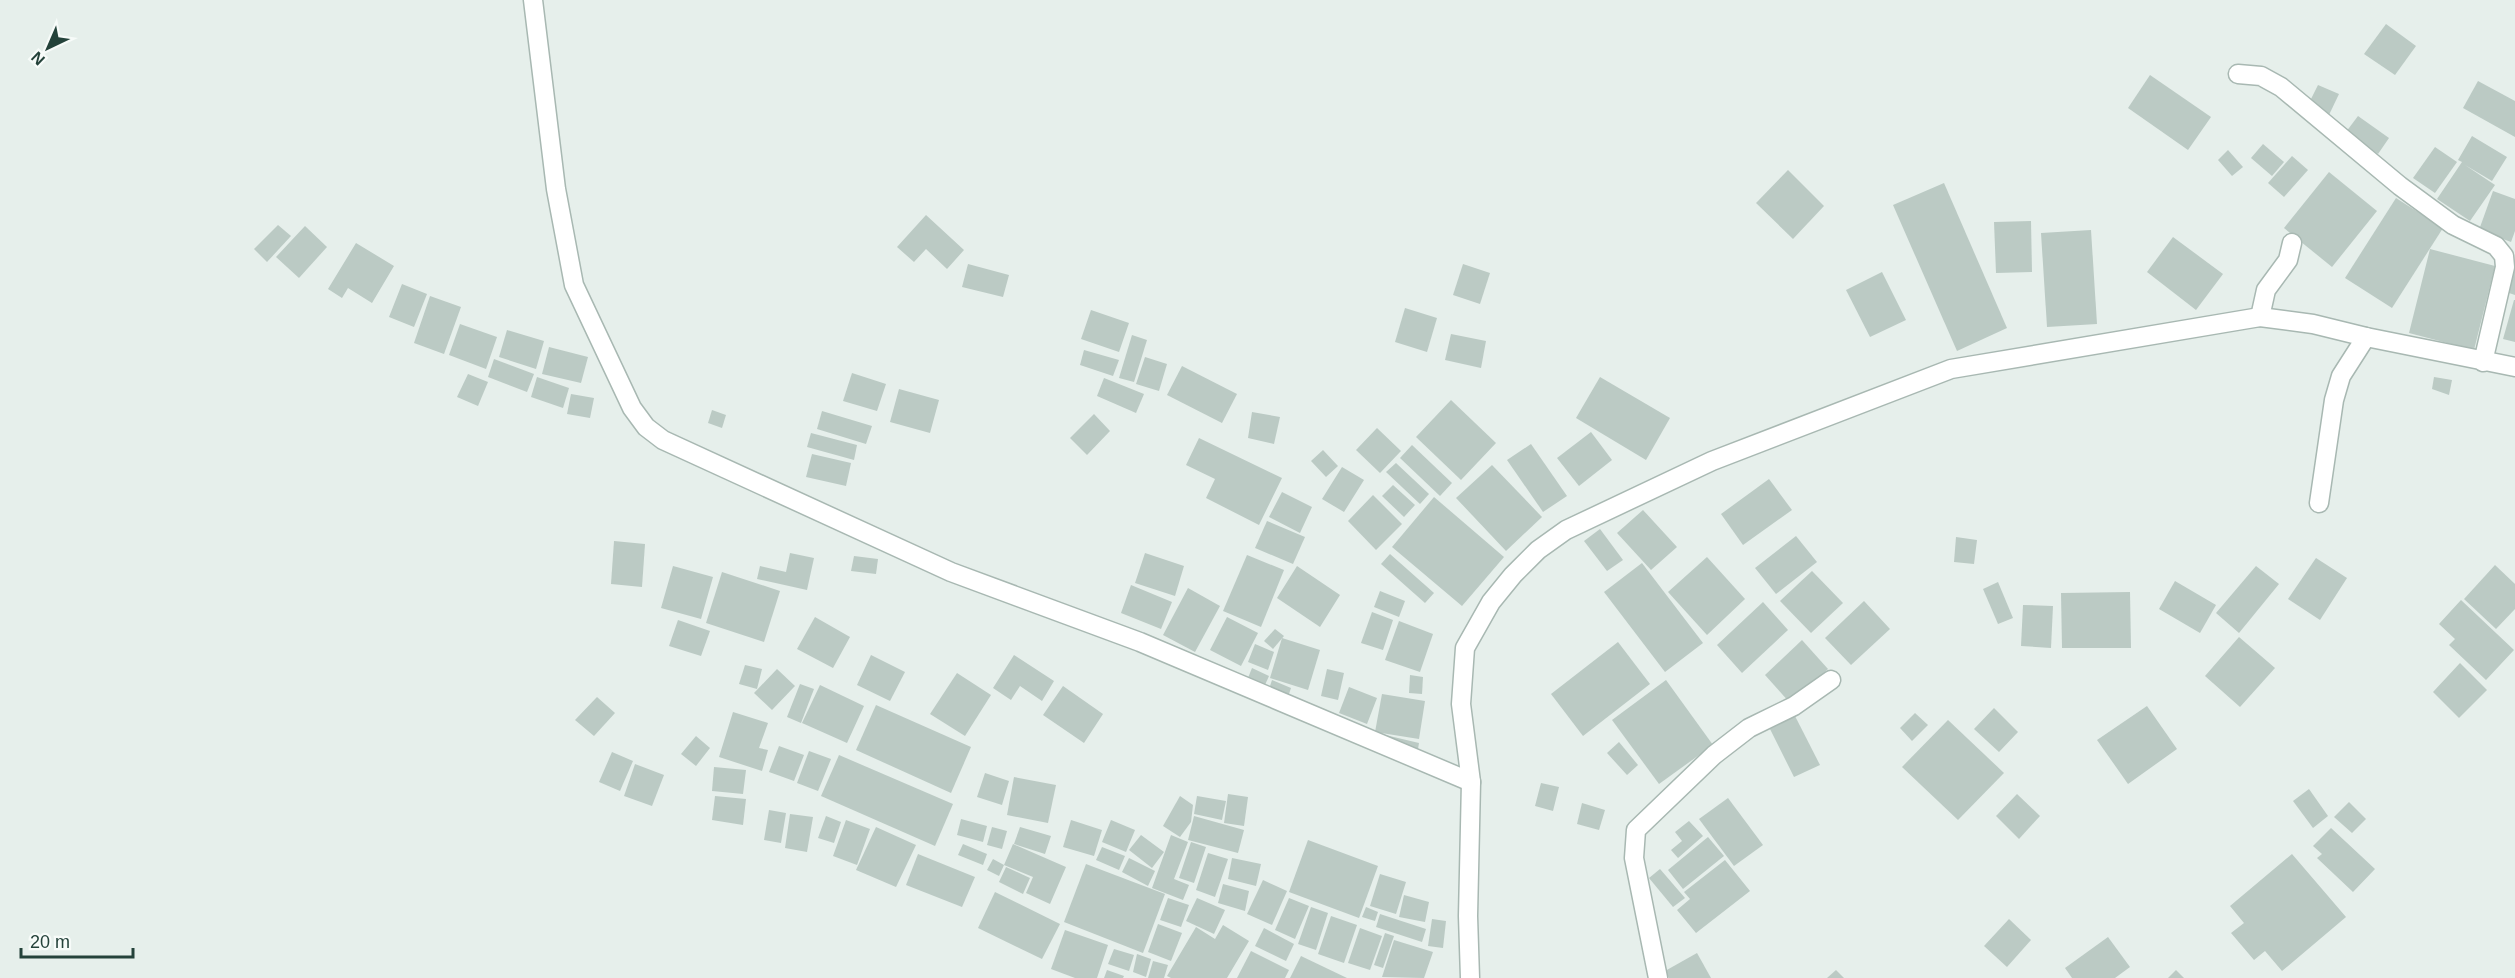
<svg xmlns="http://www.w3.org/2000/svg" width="2515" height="978" font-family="Arial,sans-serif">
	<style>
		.building { fill: #bbcac4 }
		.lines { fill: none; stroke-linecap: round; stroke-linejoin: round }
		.service-casing { stroke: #a8b8b2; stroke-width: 21 }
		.minor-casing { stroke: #a8b8b2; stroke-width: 21 }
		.service { stroke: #fff; stroke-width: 18 }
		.minor { stroke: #fff; stroke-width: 18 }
	</style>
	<rect width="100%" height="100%" fill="#e6efeb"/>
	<!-- building -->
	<g class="building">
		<polygon points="2386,24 2416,46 2395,75 2364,54"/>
		<polygon points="2150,75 2211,117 2188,150 2128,108"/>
		<polygon points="2478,81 2515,101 2515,137 2463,108"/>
		<polygon points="2318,85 2339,94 2328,117 2307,107"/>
		<polygon points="2358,116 2389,138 2378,154 2346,132"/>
		<polygon points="2472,136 2507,157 2492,181 2465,165 2495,185 2470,221 2437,199 2462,162 2458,160"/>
		<polygon points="2263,144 2284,162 2272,176 2251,158"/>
		<polygon points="2435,147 2457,162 2435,193 2413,178"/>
		<polygon points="2228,150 2243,167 2232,176 2218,160"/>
		<polygon points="2292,156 2308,170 2284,197 2268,183"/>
		<polygon points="1788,170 1824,206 1793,239 1756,203"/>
		<polygon points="2329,172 2377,211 2332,267 2284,228"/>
		<polygon points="1944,183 2007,328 1957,351 1893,205"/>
		<polygon points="2493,191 2515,199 2515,231 2511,242 2479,230"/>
		<polygon points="2396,198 2443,228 2392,308 2345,278"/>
		<polygon points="926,215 964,250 947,269 926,249 914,262 897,247"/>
		<polygon points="2031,221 2032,272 1996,273 1994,222"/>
		<polygon points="278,225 291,236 267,262 254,249"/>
		<polygon points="305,226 327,247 299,278 276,257"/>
		<polygon points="2091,230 2097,324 2047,327 2041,233"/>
		<polygon points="2173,237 2223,274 2196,310 2147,272"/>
		<polygon points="356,243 394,266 372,303 348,288 342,298 328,289"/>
		<polygon points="2430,249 2495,266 2474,350 2409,333"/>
		<polygon points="2514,263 2515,263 2515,295 2506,292"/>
		<polygon points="968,264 1009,275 1003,297 962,287"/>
		<polygon points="1463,264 1490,273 1480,304 1453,295"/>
		<polygon points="1882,272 1906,320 1870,337 1846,290"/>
		<polygon points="402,284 427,294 414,327 389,317"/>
		<polygon points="430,296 461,307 444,354 414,343"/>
		<polygon points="2514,300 2515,300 2515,342 2503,339"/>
		<polygon points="1405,308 1437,318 1427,352 1395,342"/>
		<polygon points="1091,310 1129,323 1119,352 1081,339"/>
		<polygon points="460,324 497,337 486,369 449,355"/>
		<polygon points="507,330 544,341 536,369 499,357"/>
		<polygon points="1451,334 1486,341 1481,368 1445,360"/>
		<polygon points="1132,335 1147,340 1134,382 1119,378"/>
		<polygon points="549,347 588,357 581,383 542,374"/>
		<polygon points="1084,350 1119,360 1113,376 1080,365"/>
		<polygon points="1145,357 1167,364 1159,391 1136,384"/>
		<polygon points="494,359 534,374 527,392 488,377"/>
		<polygon points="1182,366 1237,394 1222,423 1167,395"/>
		<polygon points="852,373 886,384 877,411 843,401"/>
		<polygon points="468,374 488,382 478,406 457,397"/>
		<polygon points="537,377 569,388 563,408 531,397"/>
		<polygon points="1600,377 1670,418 1646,460 1576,418"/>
		<polygon points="2434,377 2452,380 2449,395 2432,389"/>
		<polygon points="1104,378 1144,394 1136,413 1097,396"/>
		<polygon points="899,389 939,400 930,433 890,422"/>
		<polygon points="571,394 594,398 590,418 567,414"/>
		<polygon points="1451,400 1496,443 1461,480 1416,437"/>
		<polygon points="712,410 726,415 722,428 708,423"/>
		<polygon points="822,411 872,426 866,444 817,429"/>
		<polygon points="1252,412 1280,417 1274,444 1248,438"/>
		<polygon points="1094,414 1110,431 1087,455 1070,438"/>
		<polygon points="1377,428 1401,451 1380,473 1356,450"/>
		<polygon points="1591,432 1612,460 1579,486 1557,458"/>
		<polygon points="811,433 857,445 854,460 807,447"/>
		<polygon points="1199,438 1282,478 1259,525 1206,498 1215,479 1186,465"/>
		<polygon points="1531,444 1567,496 1543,512 1507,460"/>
		<polygon points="1412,445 1452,483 1440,496 1400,458"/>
		<polygon points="1323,450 1338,466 1326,477 1311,461"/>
		<polygon points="812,454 851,463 846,486 806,477"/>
		<polygon points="1396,463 1429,494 1420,504 1386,472"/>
		<polygon points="1492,465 1542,517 1506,551 1456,498"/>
		<polygon points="1342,467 1364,480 1344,512 1322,499"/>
		<polygon points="1769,479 1792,510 1743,545 1721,514"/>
		<polygon points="1393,485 1415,505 1404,517 1382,496"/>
		<polygon points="1282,492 1312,507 1300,533 1269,517"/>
		<polygon points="1373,495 1402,524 1376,550 1348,521"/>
		<polygon points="1434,497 1504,557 1462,606 1392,547"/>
		<polygon points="1643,510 1677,547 1651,570 1617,533"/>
		<polygon points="1267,521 1305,537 1293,564 1255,548"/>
		<polygon points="1600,529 1623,560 1607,571 1584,541"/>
		<polygon points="1796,536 1817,562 1776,594 1755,568"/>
		<polygon points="1956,537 1977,540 1974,564 1954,562"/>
		<polygon points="614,541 645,544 642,587 611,584"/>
		<polygon points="790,553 814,558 807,590 757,579 760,566 786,572"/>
		<polygon points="1145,553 1184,566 1175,596 1135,583"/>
		<polygon points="1390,554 1434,593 1425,603 1381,564"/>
		<polygon points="1247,555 1284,570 1261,627 1223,611"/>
		<polygon points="854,556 878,559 876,574 851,571"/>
		<polygon points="1707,557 1745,599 1707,635 1668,592"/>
		<polygon points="2316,558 2347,578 2320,620 2288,599"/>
		<polygon points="1642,563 1703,643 1665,672 1604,592"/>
		<polygon points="2495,565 2515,584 2515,609 2496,629 2464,599"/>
		<polygon points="673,566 713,577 701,619 661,608"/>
		<polygon points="1297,566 1340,595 1320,627 1277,598"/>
		<polygon points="2256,566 2279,584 2239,633 2216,613"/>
		<polygon points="1812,571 1843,603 1811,633 1780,601"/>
		<polygon points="722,572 780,591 764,642 706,623"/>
		<polygon points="2175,581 2216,605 2200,633 2159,609"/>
		<polygon points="1998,582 2013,618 1998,624 1983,589"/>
		<polygon points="1131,585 1172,602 1161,629 1121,613"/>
		<polygon points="1188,588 1220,606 1195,652 1163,635"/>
		<polygon points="1380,591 1405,601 1399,617 1374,607"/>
		<polygon points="2130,592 2131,648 2062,648 2061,593"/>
		<polygon points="2461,600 2514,650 2486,680 2449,645 2455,639 2439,624"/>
		<polygon points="1864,601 1890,629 1851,665 1825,638"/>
		<polygon points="1763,602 1788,630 1742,673 1717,645"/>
		<polygon points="2023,605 2053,606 2051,648 2021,646"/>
		<polygon points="1372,612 1393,620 1383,650 1361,643"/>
		<polygon points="815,617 850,637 833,668 797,649"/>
		<polygon points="1227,617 1258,633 1241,666 1210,650"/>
		<polygon points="678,620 710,631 701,656 669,646"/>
		<polygon points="1399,621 1433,634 1420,672 1385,660"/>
		<polygon points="1275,629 1284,636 1273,649 1264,641"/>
		<polygon points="2239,637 2275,668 2240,707 2205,676"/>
		<polygon points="1282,638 1320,650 1308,690 1270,678"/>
		<polygon points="1802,640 1828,669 1790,703 1765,675"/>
		<polygon points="1618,642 1650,684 1583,736 1551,694"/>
		<polygon points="1255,644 1274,652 1268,670 1248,662"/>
		<polygon points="871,655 905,672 890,701 857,685"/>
		<polygon points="1014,655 1054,681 1042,701 1020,686 1011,700 993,688"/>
		<polygon points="2460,663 2487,690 2459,718 2433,692"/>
		<polygon points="745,665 762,669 757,689 739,684"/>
		<polygon points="1252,668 1269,676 1265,685 1248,678"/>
		<polygon points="777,669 795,686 772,710 754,693"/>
		<polygon points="1327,669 1344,673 1338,700 1321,696"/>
		<polygon points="957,673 991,695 965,736 930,714"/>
		<polygon points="1410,675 1423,677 1422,694 1409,693"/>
		<polygon points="1272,680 1291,688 1288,697 1277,693 1270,686"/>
		<polygon points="1666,680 1713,745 1659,784 1612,720"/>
		<polygon points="800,684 814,689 801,723 787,717"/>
		<polygon points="820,685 864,706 847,743 802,723"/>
		<polygon points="1063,686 1103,714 1084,743 1043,715"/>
		<polygon points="1349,687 1377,698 1367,724 1339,713"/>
		<polygon points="1382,694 1425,701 1419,739 1375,732"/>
		<polygon points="597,697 615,713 594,736 575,720"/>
		<polygon points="876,705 971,747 951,793 856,750"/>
		<polygon points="2147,706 2177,749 2128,784 2097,740"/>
		<polygon points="1994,708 2018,732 1999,752 1974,729"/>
		<polygon points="733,712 768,723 759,748 768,750 762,771 719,757"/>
		<polygon points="1915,713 1928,725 1912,741 1900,728"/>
		<polygon points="1795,716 1820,765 1794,777 1770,729"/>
		<polygon points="1948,720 2004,773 1958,820 1902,767"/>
		<polygon points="1381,734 1419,743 1418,749 1380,741"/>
		<polygon points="696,736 710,748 696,766 681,754"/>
		<polygon points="1619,742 1638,765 1627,775 1607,753"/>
		<polygon points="779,746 804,755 794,781 769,772"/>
		<polygon points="809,751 831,759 818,791 797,783"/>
		<polygon points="612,752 633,761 620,791 599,782"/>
		<polygon points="839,755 953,804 935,846 821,796"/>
		<polygon points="635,764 664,775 652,806 624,796"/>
		<polygon points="714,767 746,770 743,794 712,791"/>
		<polygon points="985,773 1009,781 1002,805 977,797"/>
		<polygon points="1014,777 1056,785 1048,823 1007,815"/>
		<polygon points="1541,783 1559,787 1553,811 1535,806"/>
		<polygon points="2309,789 2328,816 2313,828 2293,801"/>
		<polygon points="1228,794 1248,797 1244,826 1224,823"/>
		<polygon points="2017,794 2040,816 2019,839 1996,816"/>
		<polygon points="715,796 746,799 743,825 712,820"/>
		<polygon points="1180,796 1193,805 1191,822 1180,837 1163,826"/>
		<polygon points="1197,796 1226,801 1222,820 1194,814"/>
		<polygon points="1728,798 1763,845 1734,866 1699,819"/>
		<polygon points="2349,802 2366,819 2352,833 2334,817"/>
		<polygon points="1582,803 1605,810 1599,830 1577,824"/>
		<polygon points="769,810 786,813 781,843 764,840"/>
		<polygon points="790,814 813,817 807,852 785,848"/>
		<polygon points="826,816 841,822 834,843 818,838"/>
		<polygon points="1194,816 1244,830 1238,853 1188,840"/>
		<polygon points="961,819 987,826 983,842 957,835"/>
		<polygon points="846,820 870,829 857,865 833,856"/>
		<polygon points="1071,820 1102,830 1094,856 1063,847"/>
		<polygon points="1111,820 1135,830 1126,852 1102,842"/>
		<polygon points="1689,821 1703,836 1678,858 1671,850 1682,841 1675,832"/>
		<polygon points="876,827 916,845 896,887 856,870"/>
		<polygon points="992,827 1007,831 1002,849 987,845"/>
		<polygon points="1020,827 1051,836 1045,854 1014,844"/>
		<polygon points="2331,828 2375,869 2353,892 2317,858 2322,854 2313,846"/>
		<polygon points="1141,835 1164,852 1152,868 1129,850"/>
		<polygon points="1171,835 1188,842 1174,879 1189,885 1183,900 1152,888"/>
		<polygon points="1708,837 1724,856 1683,889 1668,870"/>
		<polygon points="1308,840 1378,866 1359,918 1289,892"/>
		<polygon points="1191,842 1206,847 1194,883 1179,878"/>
		<polygon points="963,844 987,854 983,865 958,855"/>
		<polygon points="1013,844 1066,867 1050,904 1026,893 1033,877 1004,865 999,876 987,870 993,859 1004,865"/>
		<polygon points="1102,847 1125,856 1119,870 1096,860"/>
		<polygon points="1208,853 1228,859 1215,897 1196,890"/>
		<polygon points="918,854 975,877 962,907 906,885"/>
		<polygon points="2292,854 2346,917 2282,971 2265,951 2254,960 2231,933 2244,923 2230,906"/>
		<polygon points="1129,858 1155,871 1148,886 1122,872"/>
		<polygon points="1232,858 1261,864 1256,886 1228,879"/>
		<polygon points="1725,860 1750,891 1696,933 1677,910 1690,899 1684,892"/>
		<polygon points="1086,864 1165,894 1143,953 1064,922"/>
		<polygon points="1006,867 1030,878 1023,894 999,882"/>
		<polygon points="1660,869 1685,898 1673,907 1649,878"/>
		<polygon points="1380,874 1406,882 1396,914 1370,906"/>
		<polygon points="1263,880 1287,891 1272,925 1247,914"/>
		<polygon points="1223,884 1249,891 1245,911 1218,903"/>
		<polygon points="995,892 1060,924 1042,959 978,928"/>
		<polygon points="1404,895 1429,902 1425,922 1399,917"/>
		<polygon points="1168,898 1189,905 1181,927 1160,920"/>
		<polygon points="1197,898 1225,910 1214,934 1186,921"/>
		<polygon points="1289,898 1309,906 1295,939 1275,930"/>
		<polygon points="1311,907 1328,913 1316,950 1298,944"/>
		<polygon points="1366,907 1378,912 1375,921 1362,917"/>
		<polygon points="1380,914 1426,929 1422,942 1376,927"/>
		<polygon points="1331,916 1357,925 1344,963 1318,954"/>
		<polygon points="1432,919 1446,921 1443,948 1428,946"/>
		<polygon points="2009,919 2031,940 2007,967 1984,946"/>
		<polygon points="1158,924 1182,933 1171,961 1148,952"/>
		<polygon points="1223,925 1249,941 1227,978 1171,978 1167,976 1196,927 1215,939"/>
		<polygon points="1264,928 1294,944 1286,961 1255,946"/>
		<polygon points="1360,928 1382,936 1370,970 1348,963"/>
		<polygon points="1065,930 1108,945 1097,978 1075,978 1051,969"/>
		<polygon points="1385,933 1394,936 1383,968 1374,965"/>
		<polygon points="2108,937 2130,967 2115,978 2072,978 2065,968"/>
		<polygon points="1394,940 1433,952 1424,978 1382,977"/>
		<polygon points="1114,949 1134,955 1129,971 1108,964"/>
		<polygon points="1251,951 1289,970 1285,978 1237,978"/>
		<polygon points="1697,953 1711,978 1669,978 1665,971"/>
		<polygon points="1137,954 1151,959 1146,977 1133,972"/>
		<polygon points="1301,956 1347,978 1290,978"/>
		<polygon points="1153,961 1168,965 1164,978 1148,978"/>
		<polygon points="1107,970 1124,976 1123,978 1104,978"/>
		<polygon points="1836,970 1844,978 1827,978"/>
		<polygon points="2176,970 2184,978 2168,978"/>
	</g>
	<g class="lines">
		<defs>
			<g id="service">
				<polyline points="2260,317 2266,290 2288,260 2292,243"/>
				<polyline points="2319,503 2334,400 2341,376 2366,337"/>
			</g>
			<g id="minor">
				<polyline points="533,0 556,189 574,285 632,408 646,427 663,440 951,572 1140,642 1471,782"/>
				<polyline points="2238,74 2261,76 2281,87 2400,186 2453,225 2496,246 2504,256 2505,267 2483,362"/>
				<polyline points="1470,978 1468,916 1471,782 1461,704 1465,648 1491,602 1513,575 1538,550 1566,530 1712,461 1951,369 2260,317 2313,324 2366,337 2515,367"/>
				<polyline points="1658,978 1634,858 1636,830 1714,755 1749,728 1794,706 1831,680"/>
			</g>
		</defs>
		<!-- service casing -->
		<use href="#service" class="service-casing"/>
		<!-- minor casing -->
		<use href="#minor" class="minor-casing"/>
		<!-- service -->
		<use href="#service" class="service"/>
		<!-- minor -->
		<use href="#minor" class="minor"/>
	</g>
	<!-- north arrow -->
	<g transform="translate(48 48) rotate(224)" stroke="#f7fbf9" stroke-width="4.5" paint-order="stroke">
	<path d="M0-4.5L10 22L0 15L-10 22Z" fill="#24423a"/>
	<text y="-9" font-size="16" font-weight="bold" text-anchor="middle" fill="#24423a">N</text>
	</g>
	<!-- scale -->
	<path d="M21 948v9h112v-9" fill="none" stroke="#24423a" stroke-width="3"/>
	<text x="30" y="948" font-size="18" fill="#24423a" stroke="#f7fbf9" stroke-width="4.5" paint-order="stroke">20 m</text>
</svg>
